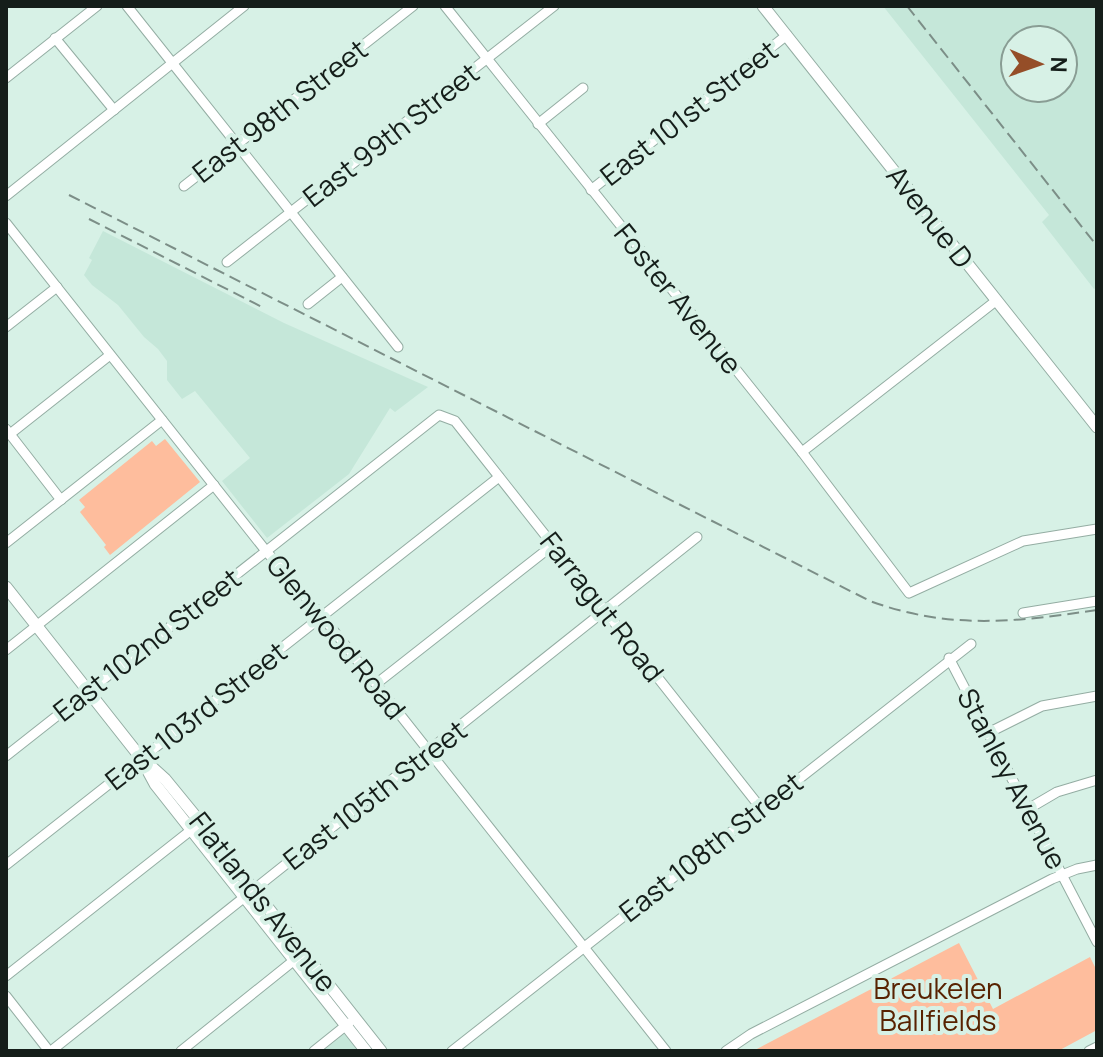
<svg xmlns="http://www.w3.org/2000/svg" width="1103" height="1057" font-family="Manrope,sans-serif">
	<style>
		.built { fill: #c5e7d9; fill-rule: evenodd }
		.green { fill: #febd9d }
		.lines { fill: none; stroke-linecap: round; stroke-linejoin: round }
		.minor-casing { stroke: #94ada3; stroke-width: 11 }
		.major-casing { stroke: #94ada3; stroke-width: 13 }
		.minor { stroke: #fff; stroke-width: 9 }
		.major { stroke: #fff; stroke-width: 11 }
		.rail { stroke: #7c8e87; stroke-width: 2; stroke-dasharray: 12 6; stroke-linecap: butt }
		.labels { text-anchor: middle; stroke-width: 8; stroke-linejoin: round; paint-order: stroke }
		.street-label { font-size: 28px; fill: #151e1a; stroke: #d7f1e6 }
		.park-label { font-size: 28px; fill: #582201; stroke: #d7f1e6 }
	</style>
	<rect width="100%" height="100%" fill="#d7f1e6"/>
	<!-- built -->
	<g class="built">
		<path d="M883,6h214v281l-3,2 -52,-67 7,-7zM1015,40h48v48h-48z"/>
		<polygon points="103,231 284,323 428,387 395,412 390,408 349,474 267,538 222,481 250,458 195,391 182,399 167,380 167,361 158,349 144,337 118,305 92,285 84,275 92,260 89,258"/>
		<polygon points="344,1034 358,1051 323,1051"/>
	</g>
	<!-- green -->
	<g class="green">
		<polygon points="165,439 200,482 110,555 104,547 106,545 80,512 85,507 79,500 152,441 156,446"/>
		<polygon points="959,943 993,1009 1090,957 1097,971 1097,1030 1058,1051 753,1051"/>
	</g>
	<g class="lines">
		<defs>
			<g id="minor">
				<polyline points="127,6 398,347"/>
				<polyline points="445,6 802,452 909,593 1023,541 1097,529"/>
				<polyline points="55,38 114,110"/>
				<polyline points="6,78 97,6"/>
				<polyline points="538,124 583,88"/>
				<polyline points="184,186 413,6"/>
				<polyline points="591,190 787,35"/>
				<polyline points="6,196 244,6"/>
				<polyline points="6,223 266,551 322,616 666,1051"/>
				<polyline points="227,262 554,6"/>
				<polyline points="308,304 342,277"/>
				<polyline points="6,327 57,287"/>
				<polyline points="6,429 61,500"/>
				<polyline points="10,434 110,355"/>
				<polyline points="802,452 997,300"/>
				<polyline points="6,543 162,420"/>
				<polyline points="1023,613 1097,601"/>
				<polyline points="6,650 214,485"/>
				<polyline points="949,658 1097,942"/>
				<polyline points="376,684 553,545"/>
				<polyline points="988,733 1042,706 1097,696"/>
				<polyline points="6,756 439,415 455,421 760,807"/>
				<polyline points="1028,809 1057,792 1097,780"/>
				<polyline points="6,865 499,477"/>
				<polyline points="6,976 195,827"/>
				<polyline points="6,996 49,1051"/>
				<polyline points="51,1051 697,537"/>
				<polyline points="181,1051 297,958"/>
				<polyline points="314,1051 349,1023"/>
				<polyline points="452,1051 971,644"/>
				<polyline points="726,1051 751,1034 1052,879 1077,869 1097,865"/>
				<polyline points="1089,1051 1097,1047"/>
			</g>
			<g id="major">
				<polyline points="763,6 1097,427"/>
				<polyline points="6,587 141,758 155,784 366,1051"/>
				<polyline points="145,761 165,779 201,823 381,1051"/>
			</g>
		</defs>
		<!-- minor casing -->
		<use href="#minor" class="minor-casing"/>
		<!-- major casing -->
		<use href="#major" class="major-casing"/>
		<!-- minor -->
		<use href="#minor" class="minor"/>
		<!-- major -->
		<use href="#major" class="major"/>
		<!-- rail -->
		<g class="rail">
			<polyline points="907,6 1097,246"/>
			<path d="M69,195l801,406c79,29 146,21 227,9"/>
			<polyline points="89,219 262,307"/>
		</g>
	</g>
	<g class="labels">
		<!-- street labels -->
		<g class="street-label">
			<text transform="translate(280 111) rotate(-38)" y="10">East 98th Street</text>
			<text transform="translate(689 113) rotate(-38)" y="10">East 101st Street</text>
			<text transform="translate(391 135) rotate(-38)" y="10">East 99th Street</text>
			<text transform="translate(930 217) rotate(52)" y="10">Avenue D</text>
			<text transform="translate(678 299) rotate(51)" y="10">Foster Avenue</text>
			<text transform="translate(602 607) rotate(52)" y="10">Farragut Road</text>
			<text transform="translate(336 637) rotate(51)" y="10">Glenwood Road</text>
			<text transform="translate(147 645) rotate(-38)" y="10">East 102nd Street</text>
			<text transform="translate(196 716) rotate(-38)" y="10">East 103rd Street</text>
			<text transform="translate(1012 779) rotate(62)" y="10">Stanley Avenue</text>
			<text transform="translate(375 795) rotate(-38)" y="10">East 105th Street</text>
			<text transform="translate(711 847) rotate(-38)" y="10">East 108th Street</text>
			<text transform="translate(263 902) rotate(52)" y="10">Flatlands Avenue</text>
		</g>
		<!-- park labels -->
		<g class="park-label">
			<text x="938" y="999">Breukelen<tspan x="938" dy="32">Ballfields</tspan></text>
		</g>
	</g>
	<!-- border -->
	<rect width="1103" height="1057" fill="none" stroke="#151e1a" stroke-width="16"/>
	<!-- north arrow -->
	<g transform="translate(1039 64) rotate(92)"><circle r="38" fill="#d7f1e6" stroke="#899d94" stroke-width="2"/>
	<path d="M0-6L14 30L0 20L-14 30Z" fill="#954e28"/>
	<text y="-12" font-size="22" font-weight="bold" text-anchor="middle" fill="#151e1a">N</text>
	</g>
</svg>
